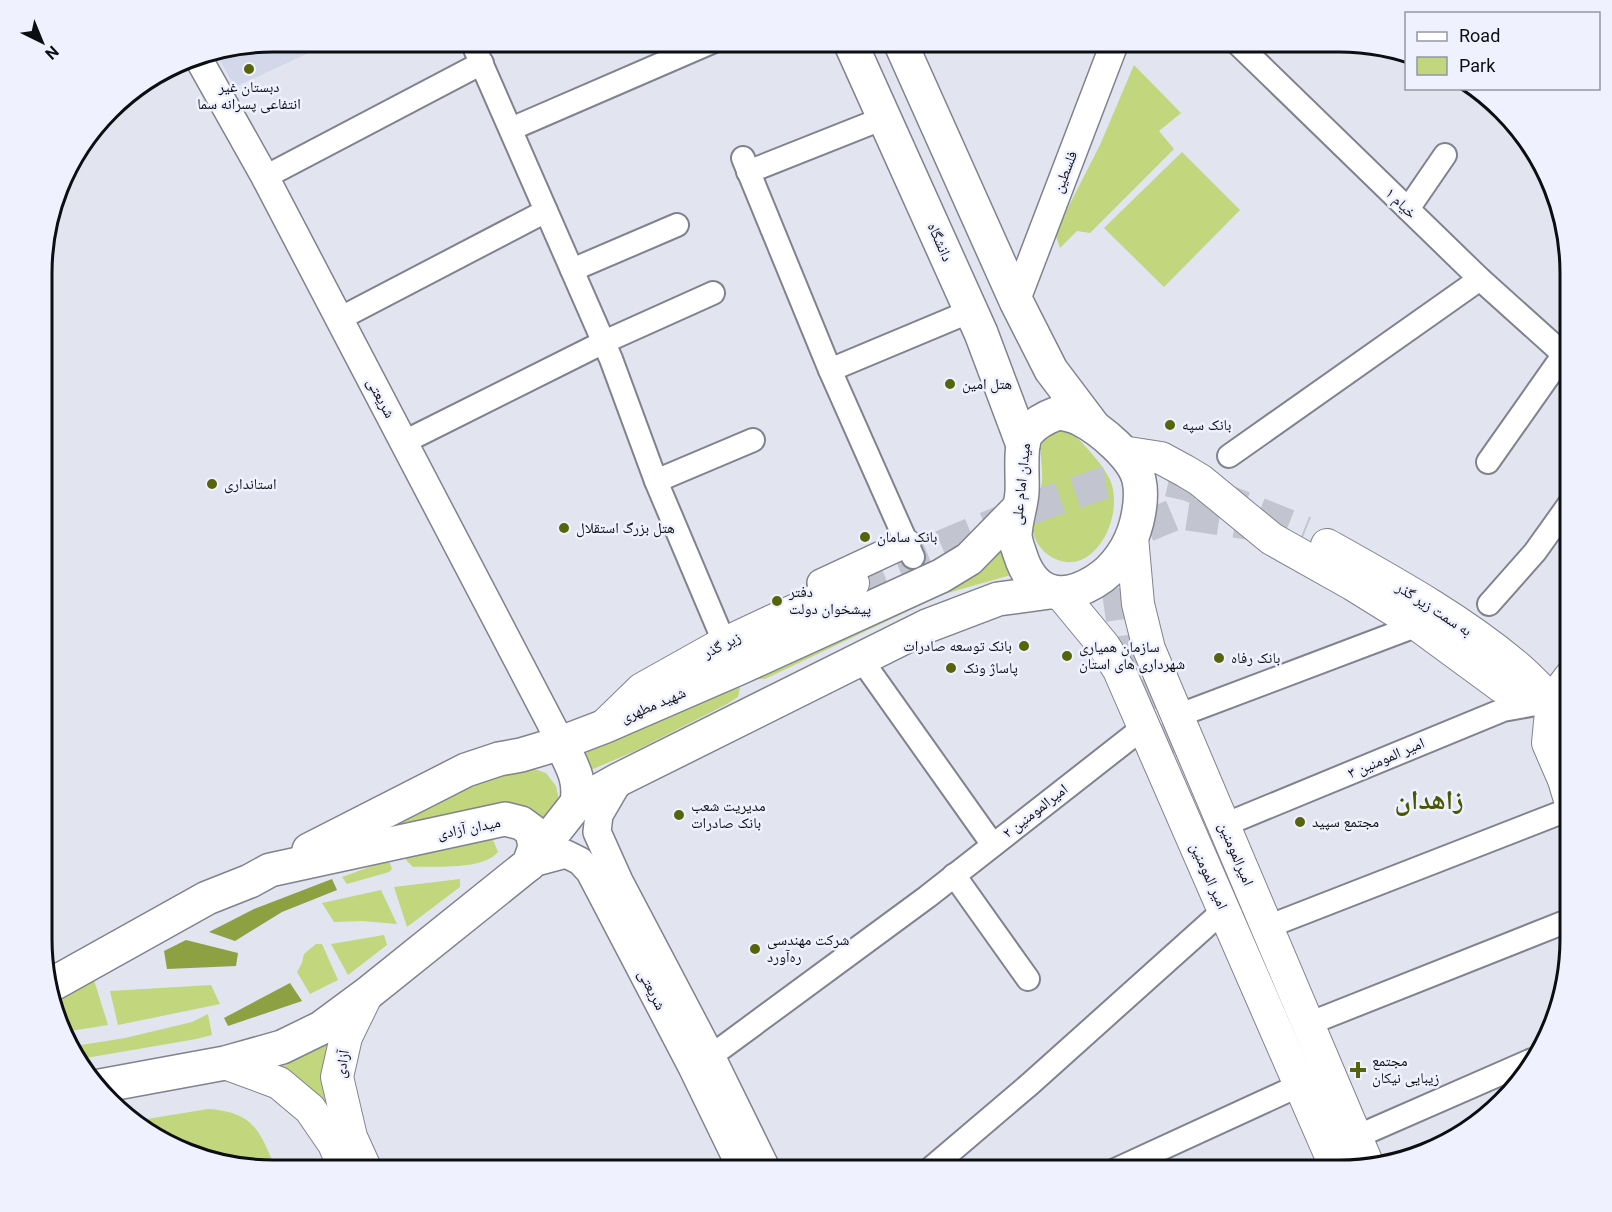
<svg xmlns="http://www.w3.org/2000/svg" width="1612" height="1212" font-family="Roboto,'Noto Naskh Arabic',sans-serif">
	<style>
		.built { fill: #d2d7e9 }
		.green { fill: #c2d67d }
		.water { fill: #8da042 }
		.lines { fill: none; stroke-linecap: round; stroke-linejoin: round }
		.secondary-tunnel { stroke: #c2c4cf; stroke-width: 32; stroke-dasharray: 32 16; stroke-linecap: butt }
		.minor-casing { stroke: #80828d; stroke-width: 26 }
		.tertiary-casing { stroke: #80828d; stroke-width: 30 }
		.secondary-casing { stroke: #80828d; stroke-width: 34 }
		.primary-casing { stroke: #80828d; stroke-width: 36 }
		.minor { stroke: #fff; stroke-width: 22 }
		.tertiary { stroke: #fff; stroke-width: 27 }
		.secondary { stroke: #fff; stroke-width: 32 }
		.primary { stroke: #fff; stroke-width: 33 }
		.poi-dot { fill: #56650b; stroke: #eff2fe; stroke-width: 2 }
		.labels { text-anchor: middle; stroke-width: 5; stroke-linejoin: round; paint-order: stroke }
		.poi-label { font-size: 15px; fill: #0d0e12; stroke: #eff2fe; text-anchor: start }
		.street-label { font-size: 15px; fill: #0d0e12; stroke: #eff2fe }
		.town-label { font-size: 27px; font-weight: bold; fill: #495602; stroke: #eff2fe }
		.rim { fill: none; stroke: #0d0e12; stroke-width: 3 }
	</style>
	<rect width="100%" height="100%" fill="#e2e4f0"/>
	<!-- built -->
	<polygon class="built" points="274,42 330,43 235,87 215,52"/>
	<!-- green -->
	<g class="green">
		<polygon points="1134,65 1181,113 1159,131 1174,149 1090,233 1077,231 1060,248 1055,233 1100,145"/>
		<polygon points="1182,152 1240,210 1164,287 1104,228"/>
		<path d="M1067,427c14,15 31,31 41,49 21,36 -16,111 -61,78 -6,-5 -13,-14 -14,-23 -2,-15 7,-33 9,-49 1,-16 -3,-30 -1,-46z"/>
		<polygon points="1001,538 1011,575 944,594 765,679 759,679 756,675"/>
		<polygon points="736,683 740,688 738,697 727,704 635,751 593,769 586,768 581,753 587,749"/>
		<polygon points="529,767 546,773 556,786 559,800 553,812 541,821 341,847 463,785"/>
		<path d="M486,838l7,2 5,12c-14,18 -63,14 -85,15l-7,-7 1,-6z"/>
		<polygon points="383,862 390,863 392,869 389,872 347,884 342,877"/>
		<polygon points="460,879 460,887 407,927 394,887"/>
		<polygon points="381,890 397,924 362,921 334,922 322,903"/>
		<polygon points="384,935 387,945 348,975 331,944"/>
		<polygon points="316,944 322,944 338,980 310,994 297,972 302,963 304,954"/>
		<polygon points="94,980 108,1025 64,1032 55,1000"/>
		<polygon points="211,985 220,1004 118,1025 110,991"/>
		<polygon points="208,1014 212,1035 196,1039 80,1059 76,1053 75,1046 125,1038 192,1022"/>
		<polygon points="334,1036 336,1127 263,1068"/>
		<path d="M208,1109c46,3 52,22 68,61h-17l-74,-18 -50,-31z"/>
	</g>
	<!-- water -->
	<g class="water">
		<polygon points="332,879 337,890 282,912 235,941 209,932 254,909"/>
		<polygon points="186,940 238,953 236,966 167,969 164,951"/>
		<polygon points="290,983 302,1001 228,1026 224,1018"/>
	</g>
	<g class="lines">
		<!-- secondary-tunnel -->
		<g class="secondary-tunnel">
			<polyline points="853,583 1048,502 1104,483 1148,476 1188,485 1305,532"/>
			<polyline points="1172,754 1125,641 1118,592 1128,557 1147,526 1178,513 1257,525"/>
		</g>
		<defs>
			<g id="minor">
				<polyline points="472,42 611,359 656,481 719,630"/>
				<polyline points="1236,42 1480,279 1570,360"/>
				<polyline points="511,129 712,42"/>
				<polyline points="743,158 830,370 913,557"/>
				<polyline points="748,172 884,118"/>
				<polyline points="265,177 482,63"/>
				<polyline points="1408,209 1445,155"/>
				<polyline points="572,270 677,225"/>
				<polyline points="339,319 546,211"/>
				<polyline points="830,370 971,311"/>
				<polyline points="404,442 604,342 713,293"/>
				<polyline points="1229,456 1480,279"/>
				<polyline points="1488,462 1564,354"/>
				<polyline points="656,481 753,440"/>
				<polyline points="1489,604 1535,552 1570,503"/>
				<polyline points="861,659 993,845"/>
				<polyline points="1177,716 1418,625"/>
				<polyline points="1224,825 1503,710 1547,702"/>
				<polyline points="954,875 1028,979"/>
				<polyline points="1267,927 1570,809"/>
				<polyline points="1308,1024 1570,920"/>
				<polyline points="711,1056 927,897 1144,727"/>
				<polyline points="1356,1137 1532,1060"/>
				<polyline points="929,1170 1030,1084 1224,910"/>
				<polyline points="1115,1170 1300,1085"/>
			</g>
			<g id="tertiary">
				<polyline points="197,56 265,177 561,743"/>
				<polyline points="1016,301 1115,42"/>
				<polyline points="821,583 907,543"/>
				<polyline points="620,779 599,815 597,832 619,881 711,1056 767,1170"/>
				<polyline points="529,864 566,854 580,861 590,872 692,1067 742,1170"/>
			</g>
			<g id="secondary">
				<polyline points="1122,452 1161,458 1185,471 1200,480 1272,539 1352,584 1418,625 1501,686 1552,701"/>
				<polyline points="1132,537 1138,604 1149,649 1367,1163"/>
				<path d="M1327,545c64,36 132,73 189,121 12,10 22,21 33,32"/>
				<polyline points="1061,594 1104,646 1119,670 1337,1170"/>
				<polyline points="1552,701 1548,743 1564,780 1570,800"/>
				<polyline points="1552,701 1570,677"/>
				<polyline points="606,724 642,689 717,647 853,583"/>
				<polyline points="225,1063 279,1083 310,1109 334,1144 345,1170"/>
				<polyline points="366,1170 351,1137 337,1077 346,1037 367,994"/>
			</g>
			<g id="primary">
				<polyline points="850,42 981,333 1023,445"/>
				<polyline points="900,42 1016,301 1051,370 1094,427"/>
				<path d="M1058,413c7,1 15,2 22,6 20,10 54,38 59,61 3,13 1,28 -2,41 -6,25 -21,48 -43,61 -35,21 -62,11 -74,-28 -2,-5 -4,-12 -5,-17 0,-16 6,-30 7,-45 1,-15 -3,-47 5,-59 7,-9 20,-16 31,-20z"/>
				<path d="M561,743c10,22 20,34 16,60"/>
				<polyline points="309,850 466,770 499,759 521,755 561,743 603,727 739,668 941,576 969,559 1018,509"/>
				<polyline points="529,864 577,803 620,779 927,626 998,599 1050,592"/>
				<polyline points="51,985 207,898 250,881 270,870 505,819 521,823 532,831 535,847 529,864 367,994 321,1028 282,1047 225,1063 100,1086"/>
			</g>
		</defs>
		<!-- minor casing -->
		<use href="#minor" class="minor-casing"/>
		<!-- tertiary casing -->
		<use href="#tertiary" class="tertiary-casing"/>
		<!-- secondary casing -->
		<use href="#secondary" class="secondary-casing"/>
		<!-- primary casing -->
		<use href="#primary" class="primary-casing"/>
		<!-- minor -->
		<use href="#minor" class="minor"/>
		<!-- tertiary -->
		<use href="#tertiary" class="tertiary"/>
		<!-- secondary -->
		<use href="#secondary" class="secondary"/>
		<!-- primary -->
		<use href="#primary" class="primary"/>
	</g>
	<!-- markers -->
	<g class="poi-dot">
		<circle cx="249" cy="69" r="6"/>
		<circle cx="950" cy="384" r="6"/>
		<circle cx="1170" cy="425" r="6"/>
		<circle cx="212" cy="484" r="6"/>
		<circle cx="564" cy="528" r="6"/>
		<circle cx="865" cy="537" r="6"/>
		<circle cx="777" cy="601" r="6"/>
		<circle cx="1024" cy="646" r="6"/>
		<circle cx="1067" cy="656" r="6"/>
		<circle cx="1219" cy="658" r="6"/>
		<circle cx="951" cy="668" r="6"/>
		<circle cx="679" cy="815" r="6"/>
		<circle cx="1300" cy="822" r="6"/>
		<circle cx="755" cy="949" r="6"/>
		<path d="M1355 1061h6v6h6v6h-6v6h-6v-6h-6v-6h6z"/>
	</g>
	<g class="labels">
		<!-- poi labels -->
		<g class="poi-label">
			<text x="249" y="92" text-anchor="middle">دبستان غیر<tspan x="249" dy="17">انتفاعی پسرانه سما</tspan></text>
			<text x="962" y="389">هتل امین</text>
			<text x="1182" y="430">بانک سپه</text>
			<text x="224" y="489">استانداری</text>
			<text x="576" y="533">هتل بزرگ استقلال</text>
			<text x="877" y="542">بانک سامان</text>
			<text x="789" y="597">دفتر<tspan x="789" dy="17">پیشخوان دولت</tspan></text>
			<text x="1012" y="651" text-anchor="end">بانک توسعه صادرات</text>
			<text x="1079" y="652">سازمان همیاری<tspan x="1079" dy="17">شهرداری های استان</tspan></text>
			<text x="1231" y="663">بانک رفاه</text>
			<text x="963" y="673">پاساژ ونک</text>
			<text x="691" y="811">مدیریت شعب<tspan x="691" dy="17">بانک صادرات</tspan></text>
			<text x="1312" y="827">مجتمع سپید</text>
			<text x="767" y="945">شرکت مهندسی<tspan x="767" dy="17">ره‌آورد</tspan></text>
			<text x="1372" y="1066">مجتمع<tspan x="1372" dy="17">زیبایی نیکان</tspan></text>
		</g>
		<!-- street labels -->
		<g class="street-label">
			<text transform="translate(1065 172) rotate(-69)" y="5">فلسطین</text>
			<text transform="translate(1401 203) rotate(44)" y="5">خیام ۱</text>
			<text transform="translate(940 242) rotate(66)" y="5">دانشگاه</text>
			<text transform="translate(381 398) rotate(62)" y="5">شریعتی</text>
			<text transform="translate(1021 484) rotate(-84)" y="5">میدان امام علی</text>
			<text transform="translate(1434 609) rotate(33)" y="5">به سمت زیر گذر</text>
			<text transform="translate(722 645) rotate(-27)" y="5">زیر گذر</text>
			<text transform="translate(653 705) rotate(-23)" y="5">شهید مطهری</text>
			<text transform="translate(1386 758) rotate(-23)" y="5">امیر المومنین ۳</text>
			<text transform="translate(1035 811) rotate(-38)" y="5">امیرالمومنین ۲</text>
			<text transform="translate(469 828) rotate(-11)" y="5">میدان آزادی</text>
			<text transform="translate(1236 854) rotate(67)" y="5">امیرالمومنین</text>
			<text transform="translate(1209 876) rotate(66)" y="5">امیر المومنین</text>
			<text transform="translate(652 990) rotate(63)" y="5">شریعتی</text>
			<text transform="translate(342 1064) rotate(-82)" y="5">آزادی</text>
		</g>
		<!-- town labels -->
		<g class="town-label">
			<text x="1429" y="809">زاهدان</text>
		</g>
	</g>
	<!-- crop -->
	<path d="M0 0H1612V1212H0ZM273 52H1339A221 221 0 0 1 1560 273V939A221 221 0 0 1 1339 1160H273A221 221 0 0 1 52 939V273A221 221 0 0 1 273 52Z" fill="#eff2fe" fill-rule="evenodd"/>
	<path class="rim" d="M273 52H1339A221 221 0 0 1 1560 273V939A221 221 0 0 1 1339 1160H273A221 221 0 0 1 52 939V273A221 221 0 0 1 273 52Z"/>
	<!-- legend -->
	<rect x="1405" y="12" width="195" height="78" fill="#eff2fe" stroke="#9597a0" stroke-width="1.5"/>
	<rect x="1417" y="32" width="30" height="9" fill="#ffffff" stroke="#9597a0" stroke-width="1.5"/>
	<text x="1459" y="42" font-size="18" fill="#0d0e12">Road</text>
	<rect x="1417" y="57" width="30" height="18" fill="#c2d67d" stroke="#9597a0" stroke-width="1.5"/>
	<text x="1459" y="72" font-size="18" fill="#0d0e12">Park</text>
	<!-- north arrow -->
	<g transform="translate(42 42) rotate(137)" stroke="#eff2fe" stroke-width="4.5" paint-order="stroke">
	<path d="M0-4.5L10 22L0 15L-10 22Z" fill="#0d0e12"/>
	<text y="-9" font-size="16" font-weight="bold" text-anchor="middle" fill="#0d0e12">N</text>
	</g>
</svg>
